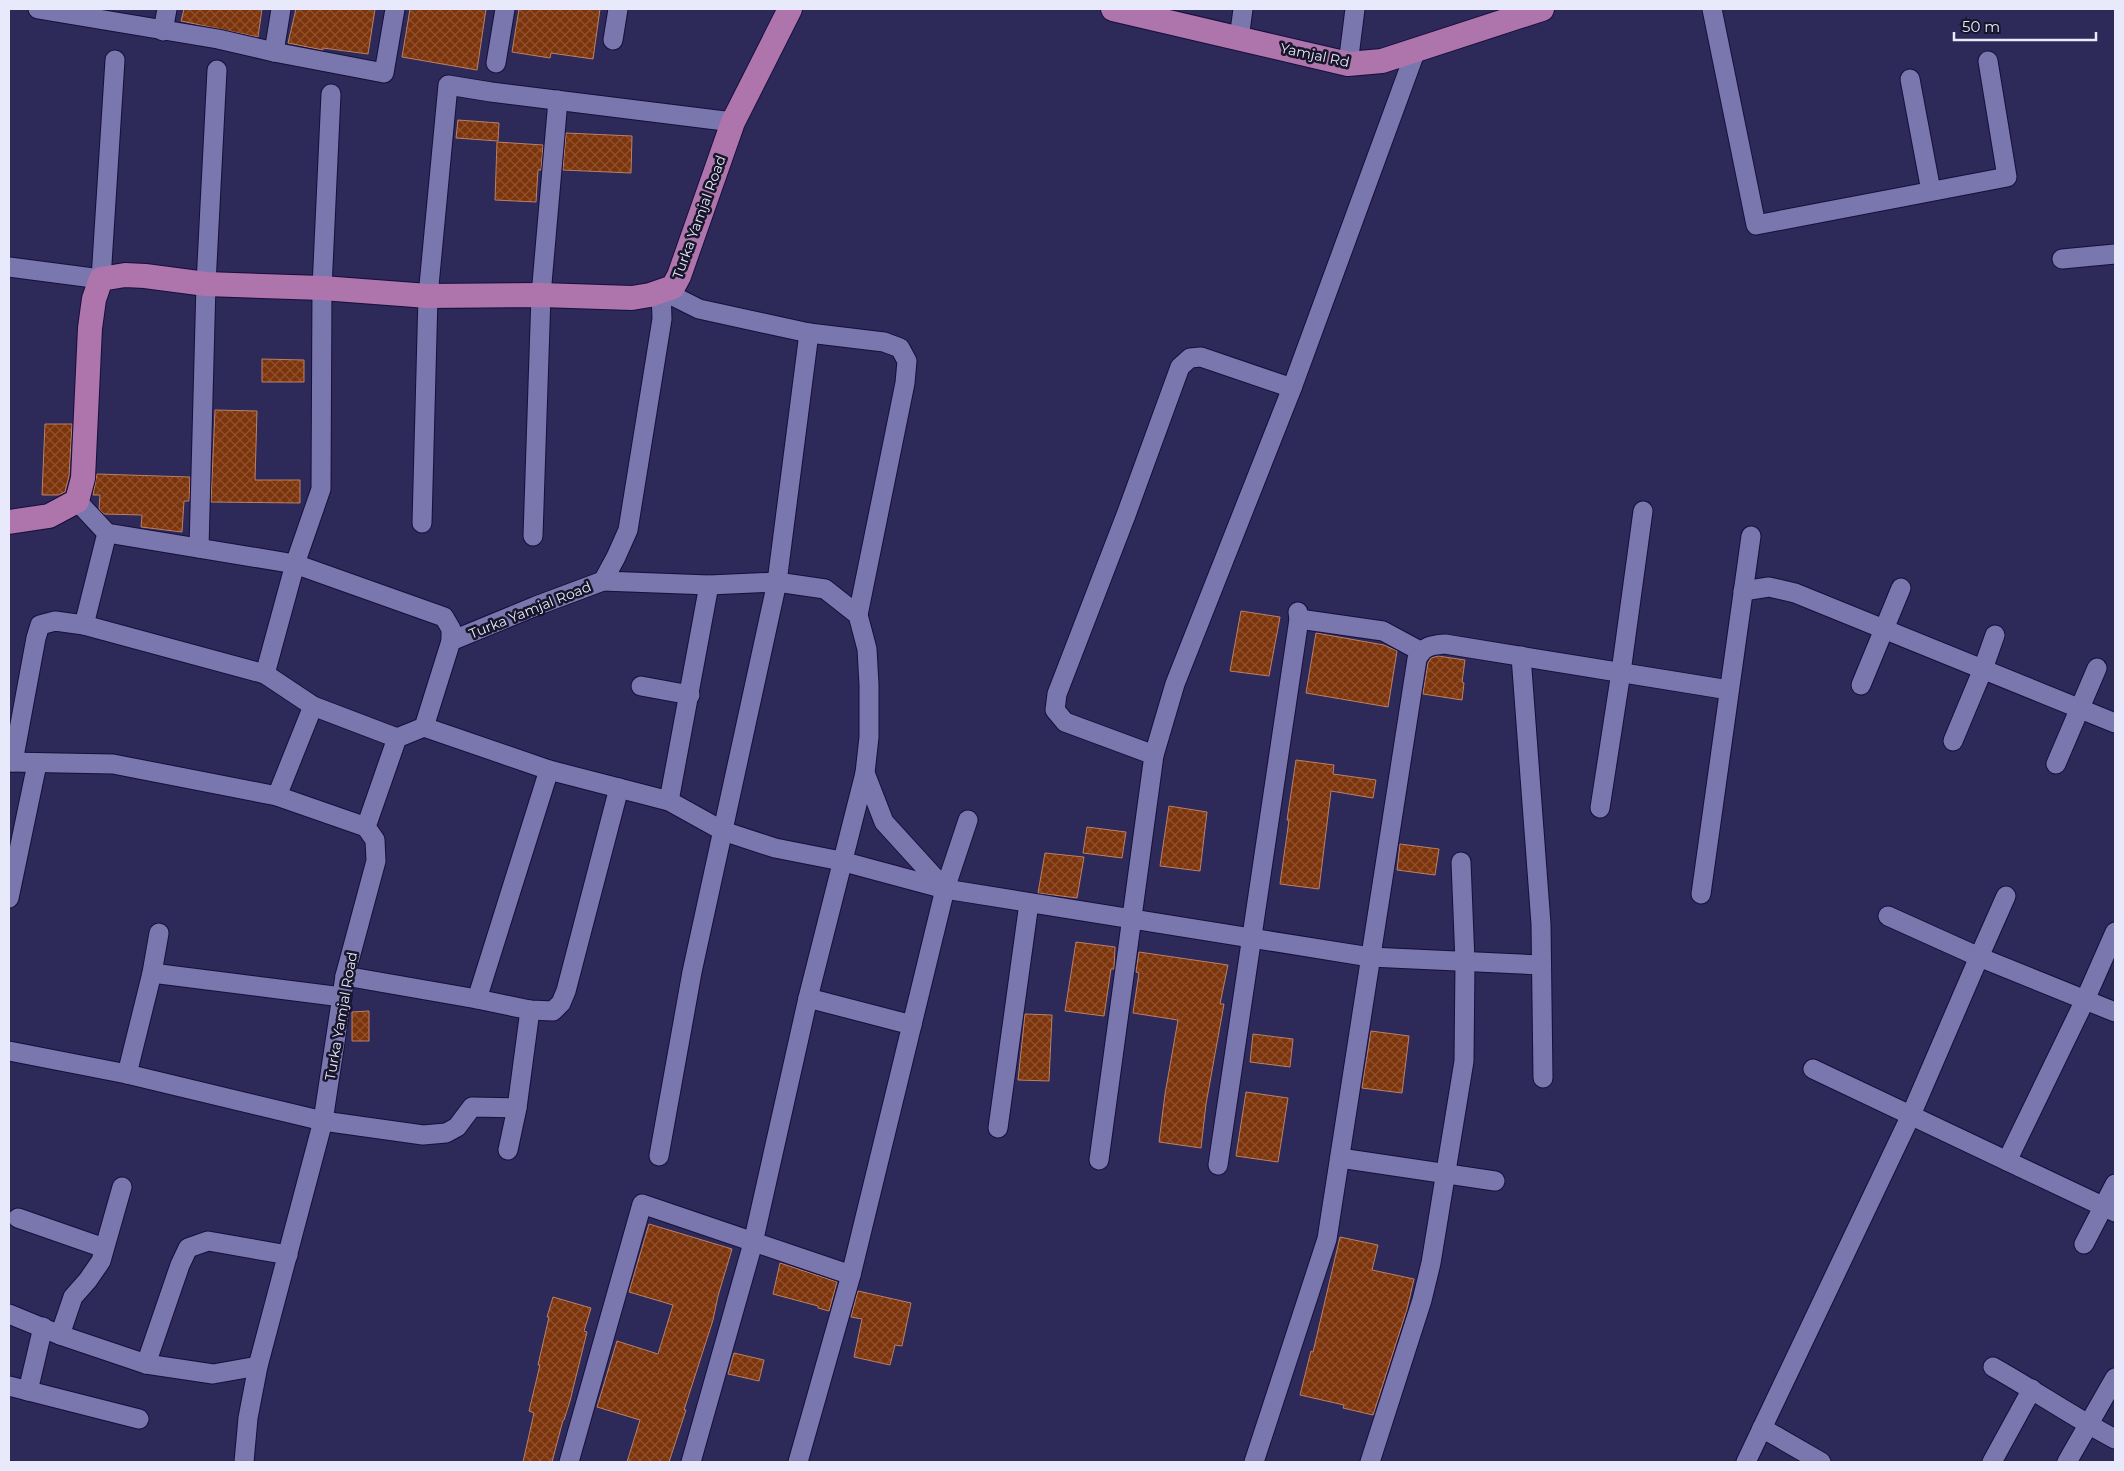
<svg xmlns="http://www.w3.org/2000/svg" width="2124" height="1471" font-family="Montserrat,sans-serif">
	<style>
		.building { fill: url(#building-cross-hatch); stroke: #ba8066 }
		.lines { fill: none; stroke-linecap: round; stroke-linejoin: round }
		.minor-casing { stroke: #170f3c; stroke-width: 21 }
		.major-casing { stroke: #170f3c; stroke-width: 26 }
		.minor { stroke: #7977ad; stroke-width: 19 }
		.major { stroke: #ae74ac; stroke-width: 24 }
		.labels { text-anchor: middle; stroke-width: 5; stroke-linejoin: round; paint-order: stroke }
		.street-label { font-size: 14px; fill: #e9e9fc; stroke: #17152a }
	</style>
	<defs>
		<pattern id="building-cross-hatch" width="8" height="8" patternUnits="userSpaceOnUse" patternTransform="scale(1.25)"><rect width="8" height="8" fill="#7c340b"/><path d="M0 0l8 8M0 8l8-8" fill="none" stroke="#8f512f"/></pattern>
	</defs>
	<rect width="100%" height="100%" fill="#2d2958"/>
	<!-- building -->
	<g class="building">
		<polygon points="184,9 262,9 258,37 181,21"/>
		<polygon points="296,9 375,9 368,54 323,48 323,50 288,43"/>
		<polygon points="410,9 486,9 477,70 402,57"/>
		<polygon points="519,9 600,9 593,59 551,53 550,58 512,52"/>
		<polygon points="458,120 499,123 498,141 456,138"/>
		<polygon points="566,133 632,136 631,173 563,170"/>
		<polygon points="497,142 543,145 541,170 538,170 536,202 495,200"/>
		<polygon points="262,359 304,360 304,382 262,382"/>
		<polygon points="215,410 257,411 255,480 300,480 300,503 211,502"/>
		<polygon points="45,424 72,424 69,476 65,492 58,495 42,495"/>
		<polygon points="97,474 190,477 189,501 184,501 182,532 141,527 142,515 104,514 99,509 100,495 93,495"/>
		<polygon points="1241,611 1280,617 1269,676 1230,671"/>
		<polygon points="1316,633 1384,645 1397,651 1388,707 1306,693"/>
		<polygon points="1438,656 1465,660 1462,682 1464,683 1462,700 1423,694 1428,663 1431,658"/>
		<polygon points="1296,760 1334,765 1333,774 1376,780 1373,798 1331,791 1319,889 1280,884 1289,820 1287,820"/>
		<polygon points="1169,806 1207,812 1200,871 1160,866"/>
		<polygon points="1087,827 1126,832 1122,858 1083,853"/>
		<polygon points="1400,844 1439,849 1435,875 1397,870"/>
		<polygon points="1045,853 1084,857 1077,898 1038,893"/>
		<polygon points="1076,942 1115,947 1114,969 1111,969 1104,1016 1065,1011"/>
		<polygon points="1139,952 1228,965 1220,1004 1224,1004 1206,1104 1201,1148 1159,1142 1165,1094 1178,1020 1133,1013 1139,973 1136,972"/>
		<polygon points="369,1011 369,1041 352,1041 352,1012"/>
		<polygon points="1025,1014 1052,1015 1049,1081 1018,1080"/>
		<polygon points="1371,1031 1409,1036 1402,1093 1362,1088"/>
		<polygon points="1253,1034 1293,1039 1290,1067 1250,1062"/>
		<polygon points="1246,1092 1288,1098 1278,1162 1236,1156"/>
		<polygon points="649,1224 732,1249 718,1296 713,1320 684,1410 686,1410 669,1462 627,1462 640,1420 597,1407 617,1341 658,1354 673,1305 629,1292"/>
		<polygon points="1340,1237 1378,1245 1372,1270 1414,1279 1407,1309 1373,1415 1343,1408 1344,1405 1300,1395 1311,1351 1313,1352"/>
		<polygon points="780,1263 837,1282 829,1311 818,1308 818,1306 773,1294"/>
		<polygon points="858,1291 911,1303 902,1346 895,1345 890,1365 854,1357 862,1319 851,1317"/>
		<polygon points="553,1297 591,1308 584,1331 587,1332 570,1401 564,1420 563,1420 552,1462 523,1462 534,1413 529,1411 540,1365 538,1365 549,1317 547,1317"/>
		<polygon points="734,1353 764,1360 759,1381 728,1374"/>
	</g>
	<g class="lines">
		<defs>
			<g id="minor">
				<polyline points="38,9 218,39 274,52 384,73 395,9"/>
				<polyline points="1712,9 1756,225 2007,177 1988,61"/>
				<polyline points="163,31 167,9"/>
				<polyline points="1239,39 1243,9"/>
				<polyline points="613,40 618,9"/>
				<polyline points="274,52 281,9"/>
				<polyline points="496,63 505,9"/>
				<polyline points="1348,64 1355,9"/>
				<polyline points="1910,79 1931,191"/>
				<polyline points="2062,259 2115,254"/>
				<polyline points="9,267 101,279 115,60"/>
				<polyline points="77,501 107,533 295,564 444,617 451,629 451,641"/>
				<polyline points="422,523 428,296 448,85 491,92 733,122"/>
				<polyline points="533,536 541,295 558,100"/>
				<polyline points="199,548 206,284 217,70"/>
				<polyline points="603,581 709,585 777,582 825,589 858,615 867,649 869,685 869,737 865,773 884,822 945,889"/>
				<polyline points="1743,591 1769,587 1795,593 2115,723"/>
				<polyline points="1299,619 1383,631 1420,651"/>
				<polyline points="84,625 107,533"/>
				<polyline points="1521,656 1541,924 1543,1078"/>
				<polyline points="265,674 295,564 321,489 322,288 331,94"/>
				<polyline points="1861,685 1901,588"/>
				<polyline points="641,686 690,695"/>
				<polyline points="424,727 549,770 669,801 723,831 775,848 841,861 945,889 1370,957 1540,965"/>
				<polyline points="1953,741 1983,669 1995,635"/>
				<polyline points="1154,755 1065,722 1055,710 1057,694 1126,515 1180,367 1190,358 1201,357 1292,388"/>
				<polyline points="9,762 113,764 277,796 366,827"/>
				<polyline points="13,762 36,638 40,625 55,621 84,625 265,674 313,706 397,738"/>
				<polyline points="2056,764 2097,668"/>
				<polyline points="277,796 313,706"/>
				<polyline points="669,801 709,585"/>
				<polyline points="1600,808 1621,672 1643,511"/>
				<polyline points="1701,894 1751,536"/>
				<polyline points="9,898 37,764"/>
				<polyline points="1888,916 1979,957 2006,896"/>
				<polyline points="152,973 342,997"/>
				<polyline points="345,976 477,999 530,1010 553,1011 561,1003 566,991 619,788"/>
				<polyline points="808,998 912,1025"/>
				<polyline points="477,999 549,770"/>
				<polyline points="9,1051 127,1074 323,1121 423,1135 446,1133 457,1127 472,1107 517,1108"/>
				<polyline points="1813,1069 2115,1212"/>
				<polyline points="127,1074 152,973 159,933"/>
				<polyline points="998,1128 1029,903"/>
				<polyline points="508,1150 517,1108 530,1010"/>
				<polyline points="659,1156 692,972 777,582 809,333"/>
				<polyline points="1340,1158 1495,1181"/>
				<polyline points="1099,1160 1154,755 1175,684 1292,388 1416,50"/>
				<polyline points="2007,1161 2085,1000 2115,932"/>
				<polyline points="1218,1165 1299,619 1298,612"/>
				<polyline points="18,1218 104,1248"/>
				<polyline points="2084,1244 2115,1184"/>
				<polyline points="9,1314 60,1335 146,1364 213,1374 258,1366"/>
				<polyline points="60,1335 73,1297 88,1280 101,1261 122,1187"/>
				<polyline points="146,1364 180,1265 188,1248 208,1241 288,1255"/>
				<path d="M1993,1367c41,23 80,50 122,72"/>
				<polyline points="9,1386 139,1419"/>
				<polyline points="28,1391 43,1327"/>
				<polyline points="1762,1428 1821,1462"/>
				<polyline points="244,1462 248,1418 258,1366 323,1121 345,976 376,861 375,840 366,827 397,738 424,727 451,641 536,606 603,581 616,557 628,530 662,319 661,290 699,309 809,333 884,342 900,348 907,361 905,383 858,615"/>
				<polyline points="569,1462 642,1204 851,1275"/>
				<polyline points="691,1462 753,1243 808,998 865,773"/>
				<polyline points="798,1462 851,1275 945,889 968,820"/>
				<path d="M1254,1462l73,-223 90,-580c6,-13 15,-14 28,-15l284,46"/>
				<polyline points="1370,1462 1422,1300 1431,1263 1464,1061 1465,962 1461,862"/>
				<polyline points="1746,1462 1911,1115 1979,957 2115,1012"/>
				<polyline points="1992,1462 2032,1389"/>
				<polyline points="2067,1462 2115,1378"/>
			</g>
			<g id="major">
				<polyline points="1113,9 1348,64 1382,61 1542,9"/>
				<polyline points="9,522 49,516 77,501 83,478 90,328 94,299 101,279 125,275 145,276 206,284 322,288 428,296 541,295 632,298 650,295 673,287 679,276 733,122 790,9"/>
			</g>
		</defs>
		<!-- minor casing -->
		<use href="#minor" class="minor-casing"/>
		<!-- major casing -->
		<use href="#major" class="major-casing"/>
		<!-- minor -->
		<use href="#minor" class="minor"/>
		<!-- major -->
		<use href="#major" class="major"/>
	</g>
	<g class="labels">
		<!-- street labels -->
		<g class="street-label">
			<text transform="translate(1315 55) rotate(12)" y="5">Yamjal Rd</text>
			<text transform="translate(699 217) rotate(-70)" y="5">Turka Yamjal Road</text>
			<text transform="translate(530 610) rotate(-22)" y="5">Turka Yamjal Road</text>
			<text transform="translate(341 1016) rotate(-80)" y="5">Turka Yamjal Road</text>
		</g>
	</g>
	<!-- border -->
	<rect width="2124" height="1471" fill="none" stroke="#e9e9fc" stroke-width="20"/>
	<!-- scale -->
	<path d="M1954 32v8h142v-8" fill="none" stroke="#e9e9fc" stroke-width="2.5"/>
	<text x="1962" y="32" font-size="15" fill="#e9e9fc" stroke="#17152a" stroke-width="4" paint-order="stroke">50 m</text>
</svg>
